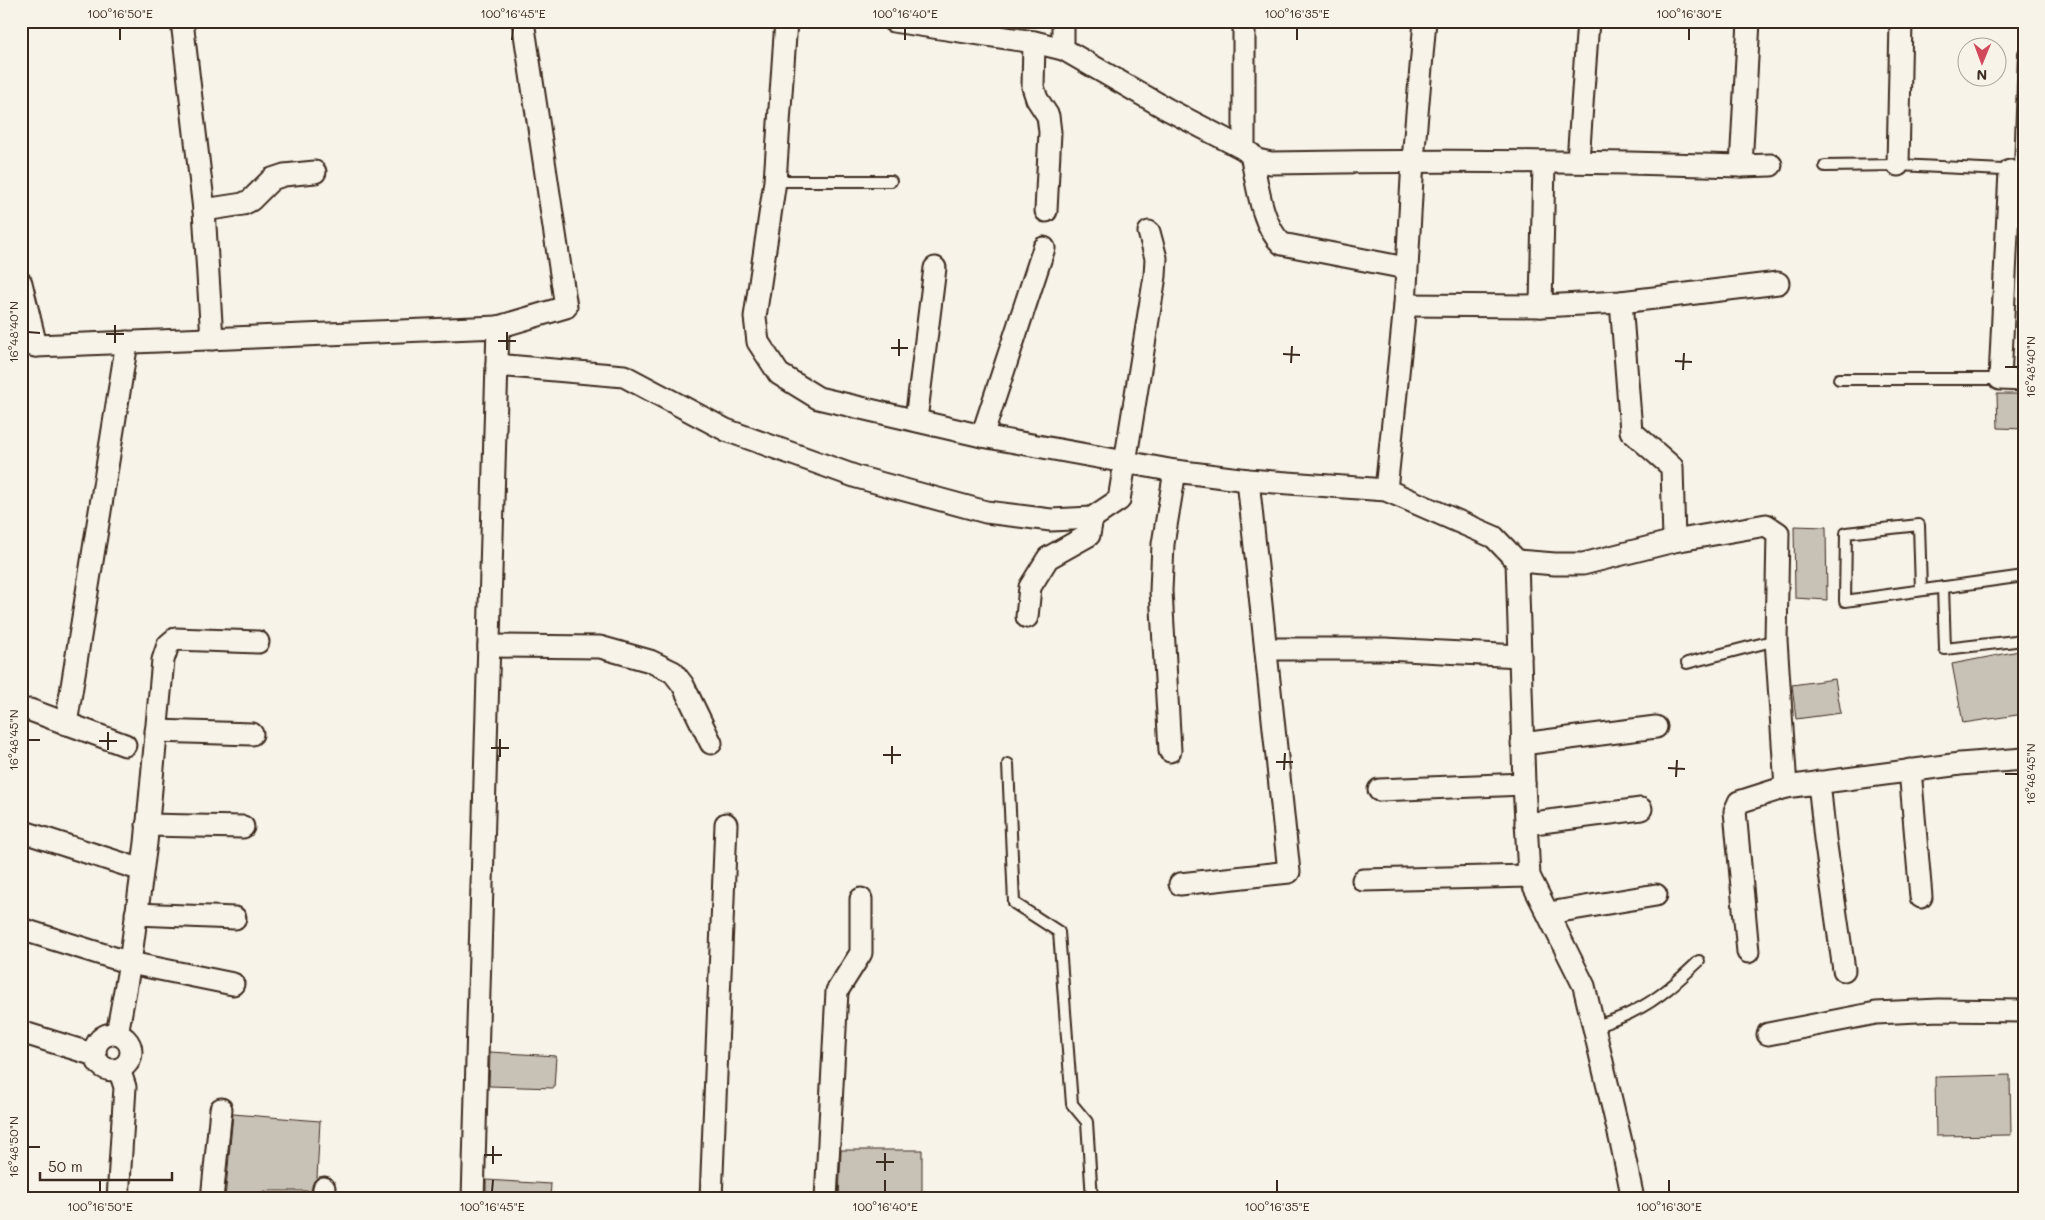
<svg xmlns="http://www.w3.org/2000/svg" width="2045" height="1220" font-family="Mali,sans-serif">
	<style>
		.building { fill: #c8c1b6; stroke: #3b2a1e }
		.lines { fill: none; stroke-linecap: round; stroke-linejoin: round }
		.lane-casing { stroke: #3b2a1e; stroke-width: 14 }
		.street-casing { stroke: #3b2a1e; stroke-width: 25 }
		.lane { stroke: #f7f3e8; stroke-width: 10 }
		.street { stroke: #f7f3e8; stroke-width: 21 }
		.ticks { fill: none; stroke: #3b2a1e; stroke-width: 2 }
		.neatline { fill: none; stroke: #3b2a1e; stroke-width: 2 }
		.ticks-label { font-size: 12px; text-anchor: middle; fill: #3b2a1e }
	</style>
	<rect width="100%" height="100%" fill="#f7f3e8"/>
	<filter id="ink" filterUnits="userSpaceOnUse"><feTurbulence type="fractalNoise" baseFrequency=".02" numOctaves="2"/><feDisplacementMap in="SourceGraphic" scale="10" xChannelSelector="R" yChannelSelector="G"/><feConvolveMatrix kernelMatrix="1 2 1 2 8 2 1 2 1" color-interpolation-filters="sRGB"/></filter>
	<g filter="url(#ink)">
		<!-- building -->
		<g class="building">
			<polygon points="1997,394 2024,394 2024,429 1998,428"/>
			<polygon points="1794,526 1826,527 1827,600 1795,598"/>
			<polygon points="2024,650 2024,714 1963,723 1952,664"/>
			<polygon points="1835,679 1841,713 1796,719 1792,685"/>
			<polygon points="490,1052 556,1056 554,1088 489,1086"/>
			<polygon points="2010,1075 2011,1135 1936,1136 1935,1077"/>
			<polygon points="233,1114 320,1121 317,1178 314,1181 311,1191 264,1191 264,1199 225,1199"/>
			<polygon points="841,1150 922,1150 922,1199 839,1199"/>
			<polygon points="486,1180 551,1184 550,1199 486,1199"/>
		</g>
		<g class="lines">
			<defs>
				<g id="lane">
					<polyline points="1825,166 1898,165 2024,171"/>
					<polyline points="2020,170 2024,53"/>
					<polyline points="775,181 891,181"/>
					<polyline points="1839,379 2000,379"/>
					<polyline points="1943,587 1945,649 2024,640"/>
					<polyline points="1921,590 1919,525 1846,533 1845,601 2024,576"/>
					<polyline points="1687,663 1776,640"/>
					<polyline points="1008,764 1014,903 1059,932 1072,1104 1087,1122 1092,1199"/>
					<path d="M1594,1027c13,-5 28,-9 40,-16 25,-12 45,-31 65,-50"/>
				</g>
				<g id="street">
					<polyline points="182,21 204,210 212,339"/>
					<polyline points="786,21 775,181 755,317 758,342 779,374 818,398 982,436 1175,471 1248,480 1386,490 1494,537 1517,561 1555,564 1583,564 1674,541 1766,525 1778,533 1776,640 1786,787 1960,764 2024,759"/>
					<path d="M893,21l141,21 29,7 104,60 77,40 13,11 14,3c157,-3 313,-2 470,3"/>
					<polyline points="1063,21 1063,49"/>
					<polyline points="1244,21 1244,149"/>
					<polyline points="1749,21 1741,166 1771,165"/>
					<polyline points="1034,42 1033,87 1037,99 1048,116 1050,132 1046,211"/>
					<path d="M1251,154c6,28 10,71 31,90l124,24"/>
					<polyline points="1578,161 1588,21"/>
					<polyline points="1544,162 1541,306 1621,302 1778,283"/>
					<polyline points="1898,165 1901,21"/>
					<polyline points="2010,171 2000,379 2024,380"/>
					<polyline points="204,210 243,204 251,200 272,179 284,175 315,172"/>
					<polyline points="21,283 36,346"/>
					<polyline points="1621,302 1631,431 1672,467 1674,541"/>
					<polyline points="1405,305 1541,306"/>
					<polyline points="498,327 566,307 523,21"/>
					<polyline points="21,343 36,346 498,327 473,1199"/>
					<polyline points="497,365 624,376 726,430 857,477 986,512 1051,520 1092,518 1119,500 1155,276 1156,258 1149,232"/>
					<polyline points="916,420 935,268"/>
					<polyline points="982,436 1044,248"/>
					<polyline points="1386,490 1405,305 1413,160 1425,21"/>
					<polyline points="1517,561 1524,784 1529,876 1584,986 1622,1146 1633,1199"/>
					<polyline points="1027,617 1030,587 1048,558 1089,535 1092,518"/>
					<polyline points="489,646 600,647 650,661 673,672 683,685 711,743"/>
					<polyline points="1266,649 1385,649 1520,656"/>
					<polyline points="30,710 125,745"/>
					<polyline points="66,724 127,342"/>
					<polyline points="156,731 252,734"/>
					<polyline points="1522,744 1656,727"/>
					<polyline points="1170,751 1161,591 1163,544 1175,471"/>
					<polyline points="1910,770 1921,897"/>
					<polyline points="1819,782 1825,839 1844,970"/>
					<polyline points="1379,790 1524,784"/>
					<polyline points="1526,824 1641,809"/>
					<polyline points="147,825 243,827"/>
					<polyline points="21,831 142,870"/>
					<polyline points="1363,880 1529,876"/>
					<polyline points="1180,884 1289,872 1248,480"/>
					<polyline points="1549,913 1656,895"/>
					<polyline points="136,914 235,918"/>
					<polyline points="21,929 130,963 233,984"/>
					<polyline points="1748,952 1735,811 1739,802 1786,787"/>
					<polyline points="21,1032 95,1055"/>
					<polyline points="117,1034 130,963 146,843 163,660 168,645 175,639 258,642"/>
					<polyline points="1768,1034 1876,1013 1939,1010 2024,1011"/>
					<circle cx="113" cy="1052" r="18"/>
					<polyline points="118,1199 125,1087 119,1069"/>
					<polyline points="212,1199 221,1109"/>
					<polyline points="323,1199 324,1188"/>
					<polyline points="711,1199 726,824"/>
					<polyline points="826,1199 837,991 861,953 861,899"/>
				</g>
			</defs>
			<!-- lane casing -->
			<use href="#lane" class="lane-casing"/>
			<!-- street casing -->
			<use href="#street" class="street-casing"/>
			<!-- lane -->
			<use href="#lane" class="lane"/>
			<!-- street -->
			<use href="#street" class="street"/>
		</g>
	</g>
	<!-- ticks -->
	<path class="ticks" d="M120,40v-12M512,40l1,-12M905,40v-12M1297,40v-12M1689,40v-12M28,332l12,1M106,334h18M498,341h18M115,343v-18M891,348h17M507,350v-18M1283,354l17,1M899,356v-17M1675,361l17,1M1291,363l1,-17M2005,367h13M1683,370l1,-17M28,740h12M99,741h18M491,748h18M108,750v-18M883,755h18M500,757v-18M1276,762h17M892,764v-18M1668,768l17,1M1284,770l1,-17M2005,774h13M1676,777l1,-17M28,1147h12M484,1155h18M876,1162h18M493,1164v-18M885,1171v-18M100,1192v-12M492,1192l1,-12M885,1192v-12M1277,1192v-12M1669,1192v-12"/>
	<!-- margin -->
	<rect width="2045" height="1220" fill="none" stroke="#f7f3e8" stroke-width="55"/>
	<!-- north arrow -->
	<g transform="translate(1982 62) rotate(181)"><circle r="24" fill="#f7f3e8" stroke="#aca397"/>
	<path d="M0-4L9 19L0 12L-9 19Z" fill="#d1495b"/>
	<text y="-8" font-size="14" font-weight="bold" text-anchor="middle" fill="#3b2a1e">N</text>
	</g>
	<!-- scale -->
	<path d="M40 1172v8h132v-8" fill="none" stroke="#3b2a1e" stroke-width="2.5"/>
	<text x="48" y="1172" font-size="15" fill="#3b2a1e" stroke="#f7f3e8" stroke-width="4" paint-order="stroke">50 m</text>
	<rect x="28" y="28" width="1990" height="1164" class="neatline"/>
	<g class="ticks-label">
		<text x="120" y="18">100°16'50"E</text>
		<text x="513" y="18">100°16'45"E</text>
		<text x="905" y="18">100°16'40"E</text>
		<text x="1297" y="18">100°16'35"E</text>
		<text x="1689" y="18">100°16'30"E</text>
		<text transform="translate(14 332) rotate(-90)" y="4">16°48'40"N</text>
		<text transform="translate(2031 367) rotate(-90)" y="4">16°48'40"N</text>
		<text transform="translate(14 740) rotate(-90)" y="4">16°48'45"N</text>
		<text transform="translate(2031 774) rotate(-90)" y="4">16°48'45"N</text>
		<text transform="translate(14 1147) rotate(-90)" y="4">16°48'50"N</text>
		<text x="100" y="1211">100°16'50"E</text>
		<text x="492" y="1211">100°16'45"E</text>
		<text x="885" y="1211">100°16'40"E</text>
		<text x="1277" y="1211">100°16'35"E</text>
		<text x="1669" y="1211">100°16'30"E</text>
	</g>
</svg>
